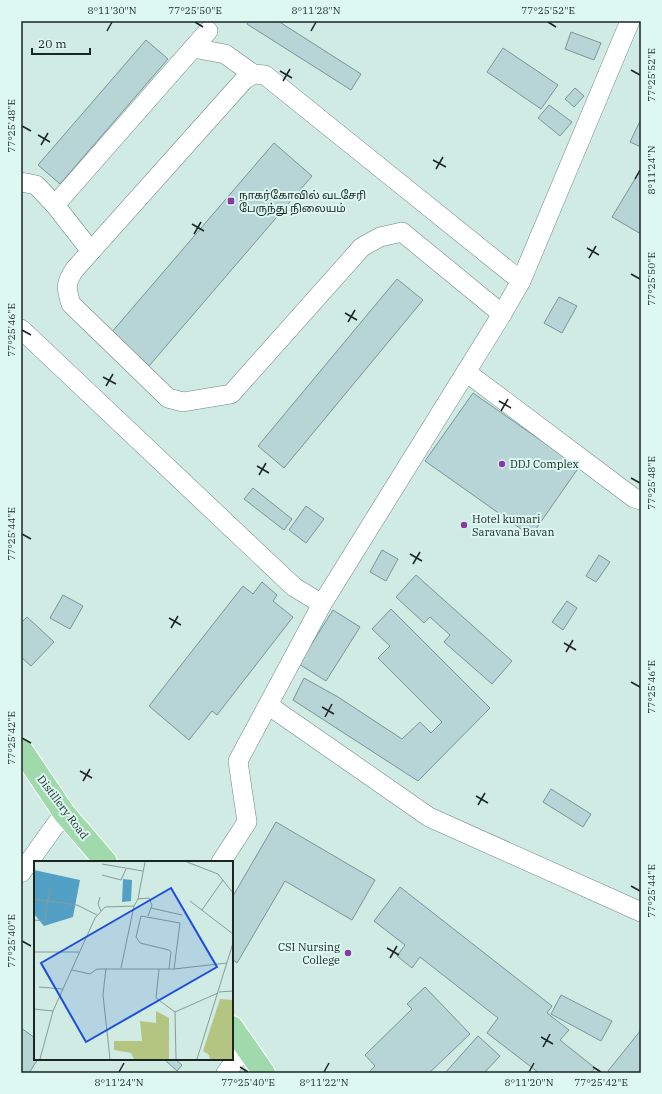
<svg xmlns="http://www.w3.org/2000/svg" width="662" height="1094" font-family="'IBM Plex Serif','Noto Sans Tamil',serif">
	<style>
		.building { fill: #b7d4d7; stroke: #799598 }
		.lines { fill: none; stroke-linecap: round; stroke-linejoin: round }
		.minor-casing { stroke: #6d877f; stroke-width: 20 }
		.major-casing { stroke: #fff; stroke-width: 24 }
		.minor { stroke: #fff; stroke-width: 19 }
		.major { stroke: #a0d9ab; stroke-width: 22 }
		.ticks { fill: none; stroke: #1b2623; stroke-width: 1.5 }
		.poi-dot { fill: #8b38a7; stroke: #dcf8f0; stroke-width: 1.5 }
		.labels { text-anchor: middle; stroke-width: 4; stroke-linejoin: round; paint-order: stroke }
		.poi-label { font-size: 11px; fill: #1b2623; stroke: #dcf8f0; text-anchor: start }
		.street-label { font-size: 11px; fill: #1b2623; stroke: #dcf8f0 }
		.inset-road { fill: none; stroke: #879c96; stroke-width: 1 }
		.view { fill: #1d4ed8; fill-opacity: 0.15; stroke: #1d4ed8; stroke-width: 2 }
		.inset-edge { fill: none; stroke: #1b2623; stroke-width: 2 }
		.neatline { fill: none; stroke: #1b2623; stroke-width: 1.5 }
		.ticks-label { font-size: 10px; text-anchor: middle; fill: #1b2623 }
	</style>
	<rect width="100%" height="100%" fill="#cfebe3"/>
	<!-- building -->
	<g class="building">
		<polygon points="249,21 278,21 361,74 351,90 247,24"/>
		<polygon points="571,32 601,43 594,60 565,49"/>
		<polygon points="146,40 168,59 60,184 38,165"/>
		<polygon points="503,48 558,85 541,109 487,72"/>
		<polygon points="575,88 584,96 574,107 565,99"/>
		<polygon points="549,105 572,122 560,136 538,118"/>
		<polygon points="641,119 641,147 630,142"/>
		<polygon points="274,143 312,176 149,366 111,333"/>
		<polygon points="638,174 641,175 641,234 612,217"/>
		<polygon points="397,279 423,300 284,468 258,446"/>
		<polygon points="559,297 577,306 562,333 544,323"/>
		<polygon points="473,393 579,467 531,536 425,461"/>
		<polygon points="253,488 292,519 284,530 244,499"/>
		<polygon points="306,506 324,519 306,543 289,530"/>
		<polygon points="382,550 398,559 386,581 370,572"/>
		<polygon points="599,555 610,562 596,582 586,576"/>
		<polygon points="416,575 512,661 492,684 444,642 450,635 430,617 424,623 396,597"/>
		<polygon points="262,582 277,595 273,601 293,617 217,715 212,711 189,740 149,706 243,586 253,594"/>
		<polygon points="63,595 83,606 70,629 50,618"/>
		<polygon points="567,601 577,608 563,630 552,622"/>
		<polygon points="391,609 490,708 418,781 293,700 304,678 338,697 402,739 420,722 431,733 442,722 378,658 390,646 372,629"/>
		<polygon points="333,610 360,627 326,681 299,664"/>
		<polygon points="27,617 54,642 31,666 21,657 21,623"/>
		<polygon points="551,789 591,814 583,827 543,802"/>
		<polygon points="276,822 375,880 352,920 285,881 237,963 232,959 232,895 233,896"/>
		<polygon points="400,887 552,1006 547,1013 569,1030 560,1040 595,1068 591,1073 539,1073 487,1033 498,1018 420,957 412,968 397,956 405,945 374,921"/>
		<polygon points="425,987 470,1034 429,1073 368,1073 375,1066 365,1055 412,1009 407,1004"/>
		<polygon points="561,995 612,1021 601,1041 551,1014"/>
		<polygon points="21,1028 35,1038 35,1059 38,1059 29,1073 24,1073 21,1071"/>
		<polygon points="641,1030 641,1073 610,1073 608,1071"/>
		<polygon points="478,1036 500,1056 484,1073 445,1073"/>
		<polygon points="168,1059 175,1059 182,1065 177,1071 166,1061"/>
	</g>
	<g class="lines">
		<defs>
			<g id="minor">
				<polyline points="193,48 225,54 253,74"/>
				<polyline points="21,182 36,185 55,205 91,251"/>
				<polyline points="55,205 208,31"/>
				<path d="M502,314l-100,-82 -22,5 -18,10 -131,147 -48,8 -15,-4 -97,-94c-5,-16 -6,-21 4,-35l169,-189 9,-6 12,1 256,206"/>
				<polyline points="21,329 294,587 322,604"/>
				<polyline points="466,372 634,498 641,500"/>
				<polyline points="268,705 429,817 641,912"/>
				<polyline points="221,862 247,822 238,761 322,604 502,314 521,281 630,21"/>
				<polyline points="21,873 64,813"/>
				<polyline points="226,1073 246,1046"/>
			</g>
			<g id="major">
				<polyline points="21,749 64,813 106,862"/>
				<polyline points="232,1027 264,1073"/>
			</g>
		</defs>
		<!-- minor casing -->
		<use href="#minor" class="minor-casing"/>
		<!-- major casing -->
		<use href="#major" class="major-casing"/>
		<!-- minor -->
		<use href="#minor" class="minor"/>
		<!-- major -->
		<use href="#major" class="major"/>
	</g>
	<!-- ticks -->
	<path class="ticks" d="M195,22l8,5M548,22l8,5M107,31l5,-9M311,31l5,-9M631,70l9,5M280,71l12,7M283,81l7,-12M22,126l9,5M38,135l12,7M41,145l7,-12M433,160l13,7M436,169l7,-12M635,179l5,-9M192,224l12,7M194,234l7,-12M587,248l12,7M589,258l7,-12M631,274l9,5M345,313l12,7M348,322l7,-12M22,330l9,5M103,377l13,7M106,386l7,-12M499,401l12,7M501,411l7,-12M257,466l12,7M259,475l7,-12M631,478l9,5M22,534l9,5M410,554l12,7M413,564l7,-12M169,618l12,7M171,628l7,-12M564,643l12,7M566,652l7,-12M631,682l9,5M322,707l12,7M325,717l7,-13M22,738l9,5M80,771l12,7M83,781l7,-12M476,796l12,7M478,805l7,-12M631,886l9,5M22,941l9,5M387,948l12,7M390,958l7,-12M541,1037l12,7M543,1047l7,-13M240,1067l8,5M593,1067l8,5M119,1072l5,-9M324,1072l5,-9M529,1072l5,-9"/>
	<!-- markers -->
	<g class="poi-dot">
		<rect x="227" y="197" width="8" height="8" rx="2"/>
		<circle cx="502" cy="464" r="4"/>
		<circle cx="464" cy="525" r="4"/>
		<circle cx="348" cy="953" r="4"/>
	</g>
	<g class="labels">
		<!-- poi labels -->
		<g class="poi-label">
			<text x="239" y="199">நாகர்கோவில் வடசேரி<tspan x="239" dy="13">பேருந்து நிலையம்</tspan></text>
			<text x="510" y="468">DDJ Complex</text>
			<text x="472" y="523">Hotel kumari<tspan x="472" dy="13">Saravana Bavan</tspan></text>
			<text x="340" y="951" text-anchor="end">CSI Nursing<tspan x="340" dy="13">College</tspan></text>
		</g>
		<!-- street labels -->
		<g class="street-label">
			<text transform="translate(63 807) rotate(53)" y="4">Distillery Road</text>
		</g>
	</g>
	<!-- overview -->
	<g transform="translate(34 861)">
		<rect width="199" height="199" fill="#cfebe3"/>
		<path d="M122,150l13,7v41h-35l-3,-6 -17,-3v-9h28l-2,-20 16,2z" fill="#b4c582"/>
		<path d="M186,138l13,1v59h-23l-1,-4 -6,-4z" fill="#b4c582"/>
		<path d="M0,9l46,10 -7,37 -29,9 -10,-12zM89,18l9,1 -1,21 -9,1z" fill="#52a0c6"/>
		<path class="inset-road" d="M153,1l31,12 15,19M68,3l41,7M68,14l19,5 5,-11M66,36l-2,7 3,7M0,38l43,6 20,10M104,38l11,-1 3,7 -4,11M156,40l43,33M117,47l31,7M168,49l21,-30M0,59l11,1 5,-35M0,91h45M72,107l-3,27 7,64M87,107l13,-62M125,108l-3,29 19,14 1,47M135,108l2,-17 -2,-2 -29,-7 -4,-6 5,-21 39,7 -6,46M38,109l18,4 7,-5h77l53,-6M5,126l24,2M185,131l14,-1M0,148l19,2M141,151l43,-19M6,198l13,-48 42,-93 10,-11 29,-1 4,-7 7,-37M163,198l36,-116"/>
		<path class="view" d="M137,27l46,79 -131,75 -45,-79z"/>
		<rect width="199" height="199" class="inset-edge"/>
	</g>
	<!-- border -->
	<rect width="662" height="1094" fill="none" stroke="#dcf8f0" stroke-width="44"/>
	<!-- scale -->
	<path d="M32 48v6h58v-6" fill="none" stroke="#1b2623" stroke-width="2"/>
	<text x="38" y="48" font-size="12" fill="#1b2623" stroke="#dcf8f0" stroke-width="3" paint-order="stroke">20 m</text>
	<rect x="22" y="22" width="618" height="1050" class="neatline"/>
	<g class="ticks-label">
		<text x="112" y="14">8°11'30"N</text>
		<text x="195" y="14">77°25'50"E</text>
		<text x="316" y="14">8°11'28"N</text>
		<text x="548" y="14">77°25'52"E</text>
		<text transform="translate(651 75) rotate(-90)" y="4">77°25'52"E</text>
		<text transform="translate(11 126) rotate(-90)" y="4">77°25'48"E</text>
		<text transform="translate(651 170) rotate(-90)" y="4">8°11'24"N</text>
		<text transform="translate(651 279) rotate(-90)" y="4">77°25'50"E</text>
		<text transform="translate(11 330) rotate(-90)" y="4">77°25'46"E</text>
		<text transform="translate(651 483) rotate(-90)" y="4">77°25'48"E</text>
		<text transform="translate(11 534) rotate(-90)" y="4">77°25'44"E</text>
		<text transform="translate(651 687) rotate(-90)" y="4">77°25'46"E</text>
		<text transform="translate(11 738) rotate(-90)" y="4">77°25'42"E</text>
		<text transform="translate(651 891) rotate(-90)" y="4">77°25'44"E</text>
		<text transform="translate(11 941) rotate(-90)" y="4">77°25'40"E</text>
		<text x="119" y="1086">8°11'24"N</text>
		<text x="248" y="1086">77°25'40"E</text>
		<text x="324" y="1086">8°11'22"N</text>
		<text x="529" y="1086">8°11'20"N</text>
		<text x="601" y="1086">77°25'42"E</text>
	</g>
</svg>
